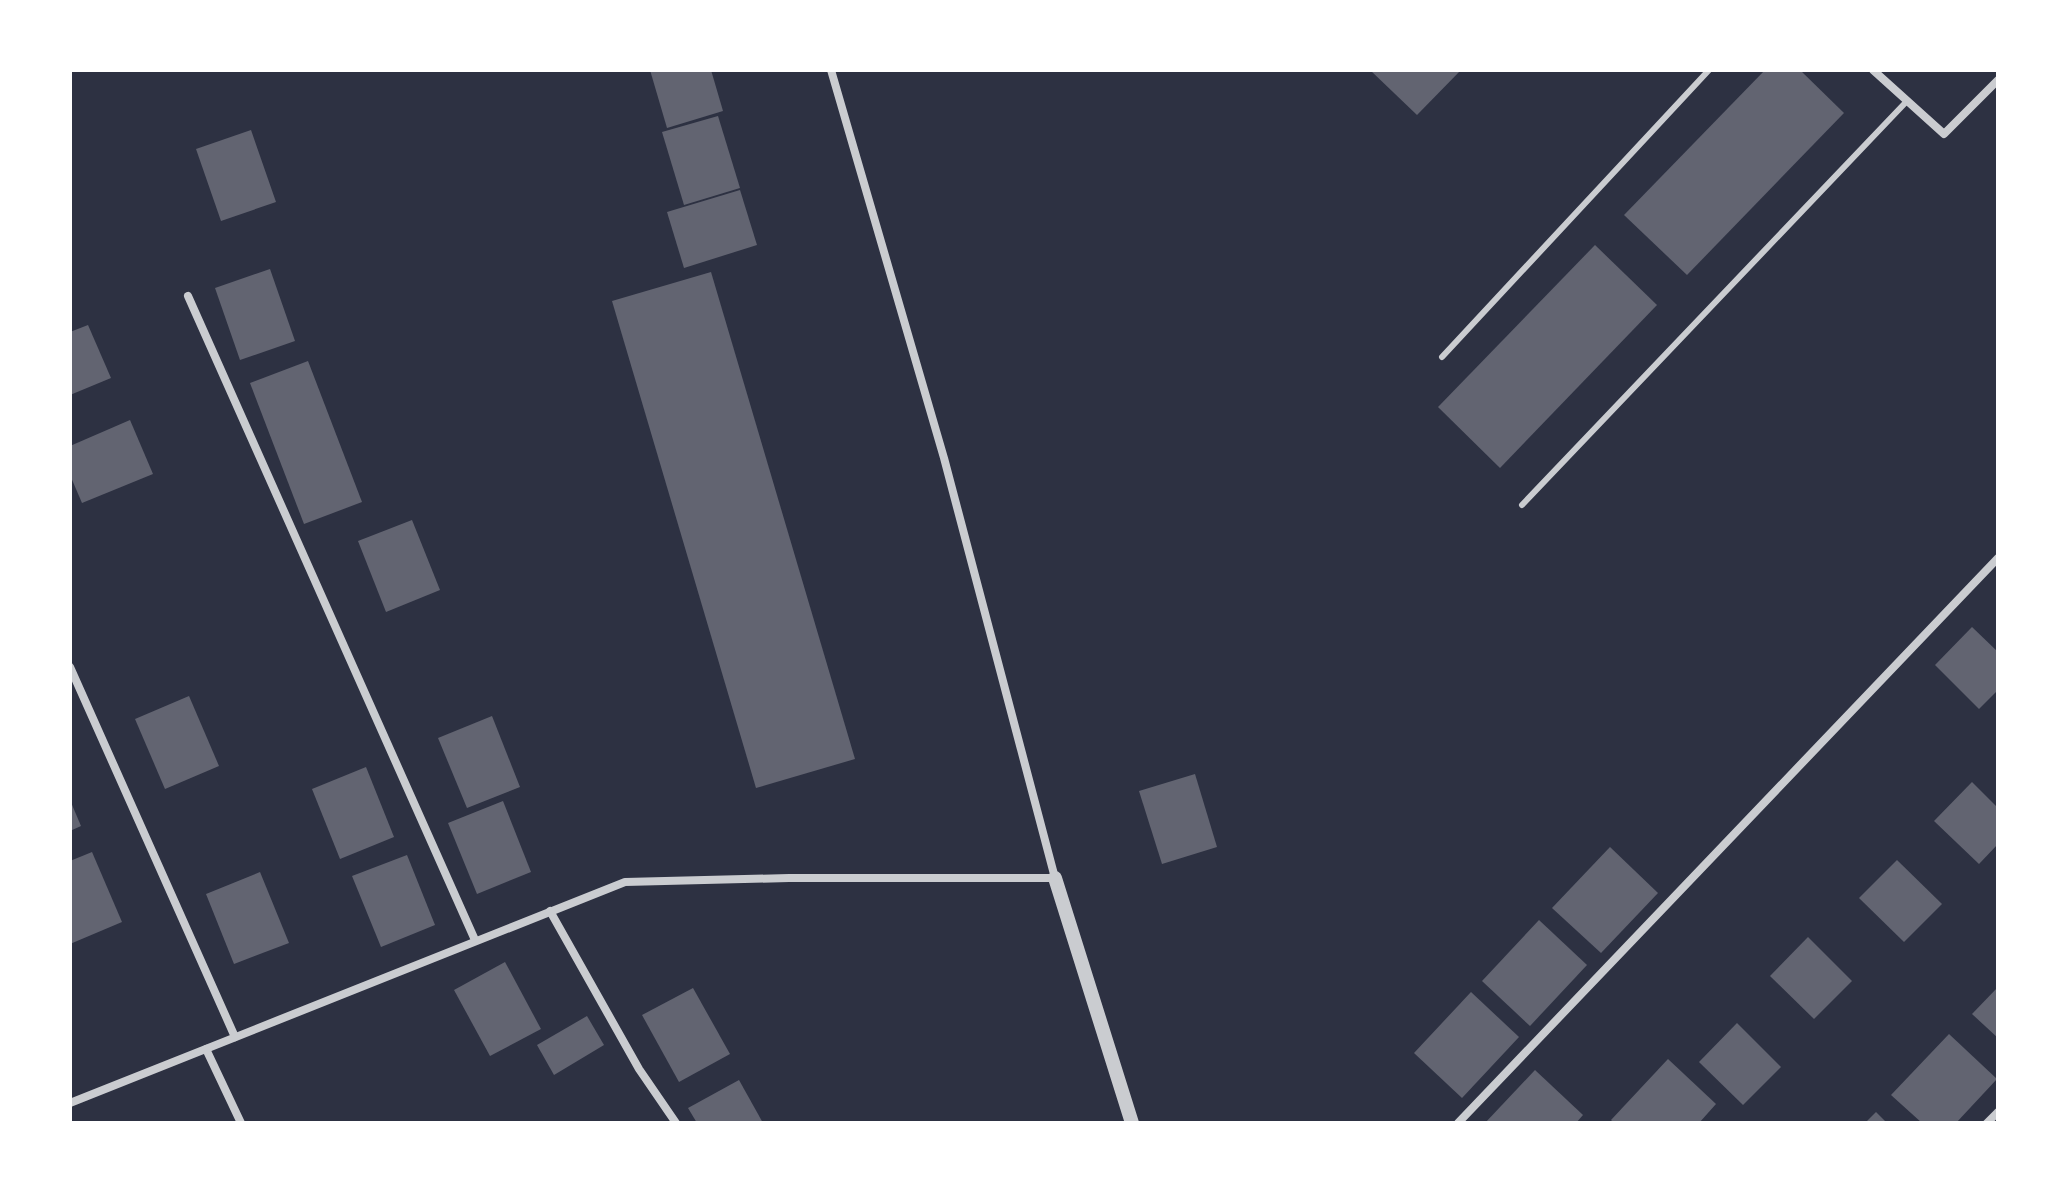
<svg xmlns="http://www.w3.org/2000/svg" width="2068" height="1193" font-family="'PT Serif',serif">
	<style>
		.building { fill: #626471 }
		.lines { fill: none; stroke-linecap: round; stroke-linejoin: round }
		.service { stroke: #caccd0; stroke-width: 6 }
		.minor { stroke: #caccd0; stroke-width: 8 }
		.tertiary { stroke: #caccd0; stroke-width: 14 }
	</style>
	<rect width="100%" height="100%" fill="#2d3142"/>
	<!-- building -->
	<g class="building">
		<polygon points="650,70 711,70 723,111 667,128"/>
		<polygon points="1370,70 1461,70 1417,115"/>
		<polygon points="1765,70 1800,70 1844,113 1687,275 1624,215"/>
		<polygon points="718,116 740,188 684,205 662,132"/>
		<polygon points="251,130 276,202 221,221 196,149"/>
		<polygon points="740,190 757,245 684,268 667,212"/>
		<polygon points="1595,245 1657,305 1500,468 1438,407"/>
		<polygon points="270,269 295,341 240,360 215,288"/>
		<polygon points="711,272 855,759 756,788 612,301"/>
		<polygon points="88,325 111,378 70,395 70,332"/>
		<polygon points="308,361 362,502 304,524 250,383"/>
		<polygon points="130,420 153,474 82,503 70,475 70,446"/>
		<polygon points="412,520 440,590 386,612 358,541"/>
		<polygon points="1972,627 1998,652 1998,690 1979,709 1935,665"/>
		<polygon points="189,696 219,766 165,789 135,719"/>
		<polygon points="492,716 520,787 467,808 438,738"/>
		<polygon points="366,767 394,837 340,859 312,789"/>
		<polygon points="1195,774 1217,847 1162,864 1139,791"/>
		<polygon points="1972,782 1998,808 1998,844 1979,864 1934,821"/>
		<polygon points="70,800 81,826 70,831"/>
		<polygon points="503,801 531,872 477,894 448,823"/>
		<polygon points="1610,847 1658,893 1601,953 1552,908"/>
		<polygon points="92,852 122,922 70,944 70,861"/>
		<polygon points="407,855 435,925 381,947 352,876"/>
		<polygon points="1897,860 1942,904 1904,942 1859,898"/>
		<polygon points="260,872 289,943 234,964 206,894"/>
		<polygon points="1539,920 1587,965 1530,1026 1482,981"/>
		<polygon points="1808,937 1852,981 1814,1019 1770,976"/>
		<polygon points="505,962 541,1029 490,1056 454,990"/>
		<polygon points="1998,987 1998,1038 1972,1014"/>
		<polygon points="693,988 730,1054 679,1082 642,1015"/>
		<polygon points="1471,992 1519,1037 1462,1098 1414,1053"/>
		<polygon points="587,1016 604,1045 554,1075 537,1045"/>
		<polygon points="1737,1023 1781,1067 1743,1105 1699,1062"/>
		<polygon points="1949,1034 1997,1079 1956,1123 1922,1123 1891,1095"/>
		<polygon points="1668,1059 1716,1104 1699,1123 1614,1123 1611,1120"/>
		<polygon points="1535,1070 1583,1115 1576,1123 1485,1123"/>
		<polygon points="739,1080 763,1123 697,1123 688,1108"/>
		<polygon points="1876,1112 1887,1123 1865,1123"/>
	</g>
	<g class="lines">
		<!-- service -->
		<g class="service">
			<polyline points="1442,357 1709,70"/>
			<polyline points="1522,505 1907,101"/>
		</g>
		<!-- minor -->
		<g class="minor">
			<polyline points="1873,70 1944,134 1998,80"/>
			<polyline points="188,296 475,940"/>
			<polyline points="70,667 235,1037"/>
			<polyline points="550,911 639,1069 676,1123"/>
			<polyline points="206,1049 241,1123"/>
			<polyline points="70,1103 625,882 789,878 1055,878 944,458 831,70"/>
			<polyline points="1458,1123 1998,558"/>
			<polyline points="1987,1123 1998,1112"/>
		</g>
		<!-- tertiary -->
		<polyline class="tertiary" points="1055,878 1132,1123"/>
	</g>
	<!-- border -->
	<rect width="2068" height="1193" fill="none" stroke="#ffffff" stroke-width="144"/>
</svg>
